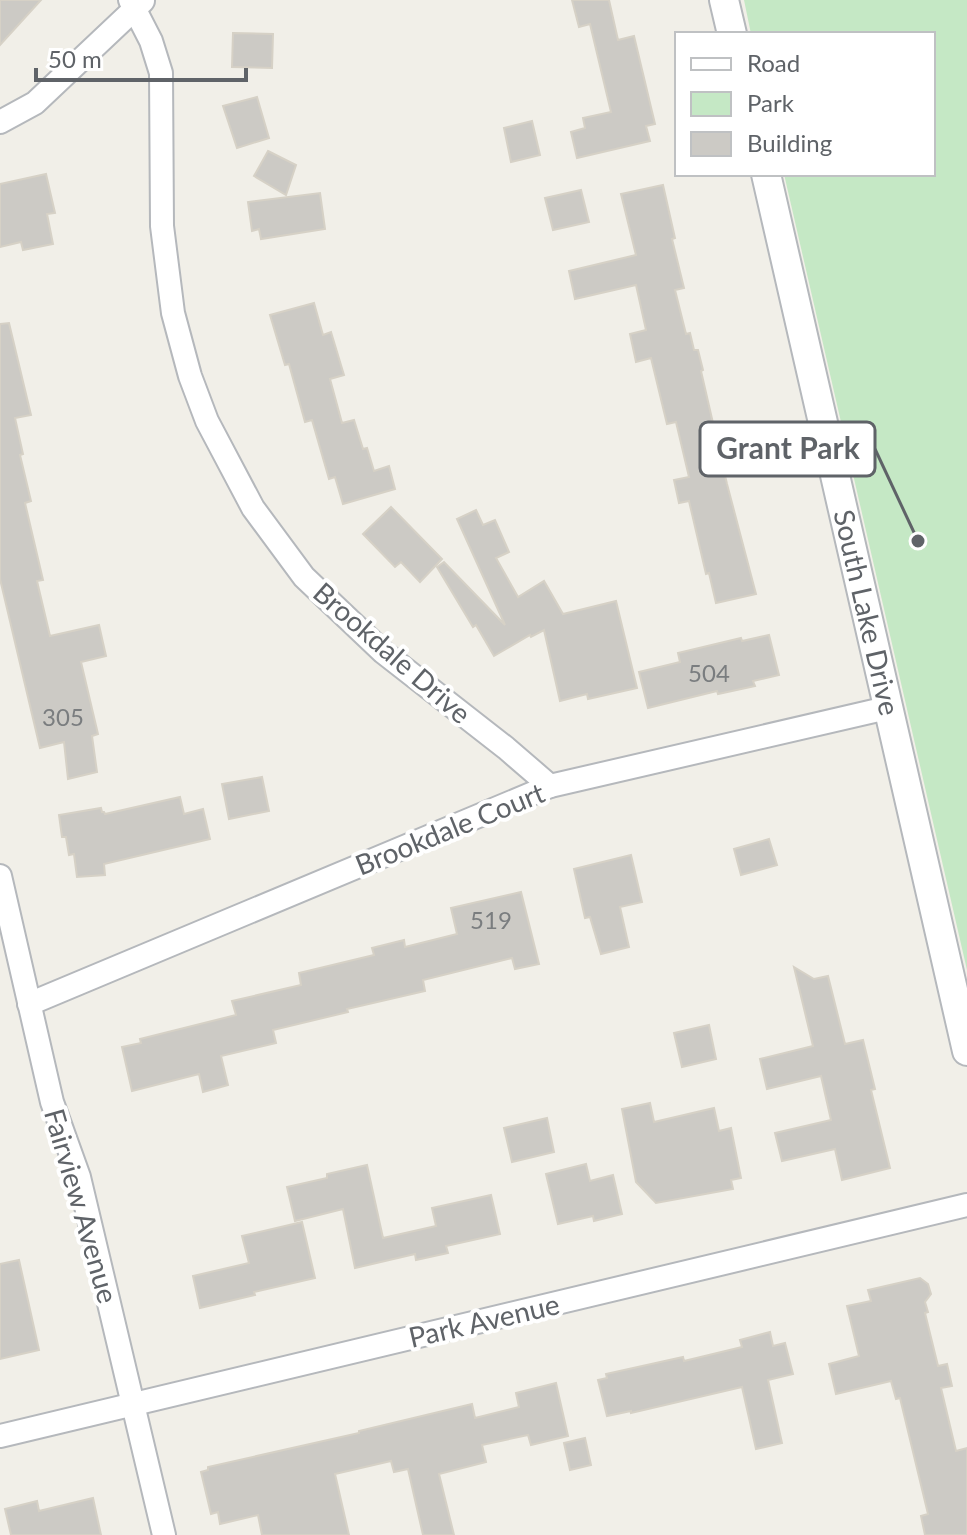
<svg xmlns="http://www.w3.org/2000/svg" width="967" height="1535" font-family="Lato,sans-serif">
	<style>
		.green { fill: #c5e8c5 }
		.building { fill: #cccac5; stroke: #d6d1c6; stroke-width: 2 }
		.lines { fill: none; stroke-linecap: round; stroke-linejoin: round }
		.minor-casing { stroke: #b5b8bc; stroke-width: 26 }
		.tertiary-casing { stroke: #b5b8bc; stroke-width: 32 }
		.minor { stroke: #fff; stroke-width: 22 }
		.tertiary { stroke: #fff; stroke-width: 28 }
		.labels { text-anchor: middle; stroke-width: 8; stroke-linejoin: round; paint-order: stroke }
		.number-label { font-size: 24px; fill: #7a7d7f }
		.street-label { font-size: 28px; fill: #5f6368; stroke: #fff }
		.leader { fill: none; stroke: #5f6368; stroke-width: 3 }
		.callout-dot { fill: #5f6368; stroke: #fff; stroke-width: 3 }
		.callout { fill: #fff; stroke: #5f6368; stroke-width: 3 }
		.callout-label { font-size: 30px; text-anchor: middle; font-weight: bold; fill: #5f6368 }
	</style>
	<rect width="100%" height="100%" fill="#f1efe8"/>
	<!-- green -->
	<polygon class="green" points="744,0 967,0 967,970 784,174 933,174 933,34 751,34"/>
	<!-- building -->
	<g class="building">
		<polygon points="0,0 41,0 0,45"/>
		<polygon points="572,0 609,0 618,40 634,36 655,124 646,126 650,141 577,158 571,132 585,128 583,118 611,112 590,24 579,27"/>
		<polygon points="233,33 273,34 272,68 232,67"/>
		<polygon points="257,97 269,138 237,148 223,106"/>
		<polygon points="532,121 540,155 511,162 504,128"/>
		<polygon points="268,151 296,165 286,195 254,176"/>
		<polygon points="46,174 55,213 47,214 53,244 23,250 21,242 0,247 0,184"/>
		<polygon points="663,185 675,238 672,239 684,288 675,290 686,334 690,333 694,350 698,350 703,370 701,371 727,484 756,594 716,603 709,573 706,574 689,501 679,503 674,480 689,477 676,422 667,424 651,358 636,362 630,334 646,330 636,285 575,299 569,271 636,255 621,194"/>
		<polygon points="581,190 589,222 553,230 545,198"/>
		<polygon points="320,193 325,229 261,239 259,229 252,231 248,202"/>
		<polygon points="314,303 323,335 331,332 344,375 330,379 342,423 354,420 363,449 367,448 374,471 389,466 395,489 343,504 335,477 329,479 312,420 305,422 289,364 285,365 270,315"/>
		<polygon points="9,323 31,415 15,418 23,454 20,455 31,501 25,503 43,580 37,581 50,636 99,625 106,656 81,662 98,734 92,736 97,772 68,779 64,742 40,748 0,579 0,324"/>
		<polygon points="391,507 442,559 420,582 401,562 395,567 363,534"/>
		<polygon points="476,510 483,525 495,520 509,552 496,558 518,597 544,581 563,614 616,601 637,688 588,699 587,694 560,701 544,630 531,637 530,635 494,656 476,625 473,627 437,567 444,562 505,625 457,519"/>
		<polygon points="769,635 779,675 753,681 755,686 718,694 717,691 648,708 639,672 680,662 678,653 741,638 742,641"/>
		<polygon points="262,777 269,811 229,819 222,784"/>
		<polygon points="180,797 184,814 203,809 210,839 104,864 105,875 77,877 74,854 69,855 66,837 62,837 59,815 101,808 102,812 104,812 105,814"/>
		<polygon points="769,839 777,865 741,875 734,849"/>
		<polygon points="631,855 642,902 620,907 629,947 601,954 590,917 585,918 574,869"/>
		<polygon points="521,892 539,964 515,969 512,958 423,980 425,991 347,1009 348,1012 273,1030 276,1043 221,1056 228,1085 203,1092 199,1074 132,1091 122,1047 141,1043 140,1039 236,1015 232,1001 301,985 299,973 374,955 372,948 404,940 405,947 457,934 451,908"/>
		<polygon points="794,967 814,979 828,976 845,1044 863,1040 875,1089 871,1090 890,1168 842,1180 835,1149 782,1161 775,1133 831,1120 821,1076 767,1089 760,1059 813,1046"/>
		<polygon points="709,1025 716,1059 682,1067 674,1033"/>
		<polygon points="650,1103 654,1122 714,1108 719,1131 731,1128 741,1178 731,1180 733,1189 656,1203 636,1182 622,1109"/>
		<polygon points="547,1118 554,1152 512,1162 504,1128"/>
		<polygon points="586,1164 590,1181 613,1175 622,1214 594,1221 593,1216 558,1224 546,1174"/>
		<polygon points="367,1165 383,1238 436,1226 432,1208 491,1195 500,1234 446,1246 448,1253 416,1260 415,1254 355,1268 343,1209 295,1221 287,1187 327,1178 327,1174"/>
		<polygon points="302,1222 315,1278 254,1292 255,1295 200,1308 193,1276 249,1263 242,1236"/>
		<polygon points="19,1260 39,1350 0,1359 0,1264"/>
		<polygon points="920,1278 928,1284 931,1294 925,1302 928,1312 925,1313 938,1366 947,1364 952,1386 941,1388 956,1451 967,1448 967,1535 925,1535 921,1516 928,1514 900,1398 896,1399 891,1381 836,1394 829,1364 859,1356 847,1306 871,1301 868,1290"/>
		<polygon points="770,1332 773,1346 785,1343 793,1374 768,1380 782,1443 756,1449 742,1387 631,1413 631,1411 607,1416 598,1380 607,1378 606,1374 683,1357 684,1361 742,1347 740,1340"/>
		<polygon points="556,1383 568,1436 531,1445 528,1435 482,1445 486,1462 439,1474 454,1535 423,1535 408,1469 394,1472 391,1461 335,1474 349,1535 262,1535 258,1515 220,1524 218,1512 211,1514 201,1472 208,1470 208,1467 359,1433 359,1431 472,1404 475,1418 519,1407 516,1393"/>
		<polygon points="585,1438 591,1465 570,1470 564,1443"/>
		<polygon points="93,1498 101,1535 11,1535 5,1509 37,1501 39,1511"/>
	</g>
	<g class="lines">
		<defs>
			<g id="minor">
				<polyline points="130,0 151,41 161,73 162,226 173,313 190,376 207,421 253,508 304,577 383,652 506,748 550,786"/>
				<polyline points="0,122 35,103 143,1"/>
				<polyline points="0,876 52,1102 79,1177 164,1535"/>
				<polyline points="29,1004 550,786 887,708"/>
				<polyline points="0,1436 967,1205"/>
			</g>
			<g id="tertiary">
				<polyline points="724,0 732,34"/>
				<path id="s1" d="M766,174l201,877"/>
			</g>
		</defs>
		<!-- minor casing -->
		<use href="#minor" class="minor-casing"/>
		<!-- tertiary casing -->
		<use href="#tertiary" class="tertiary-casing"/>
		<!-- minor -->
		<use href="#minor" class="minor"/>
		<!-- tertiary -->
		<use href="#tertiary" class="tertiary"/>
	</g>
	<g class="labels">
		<!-- number labels -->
		<g class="number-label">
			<text x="709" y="682">504</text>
			<text x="63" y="726">305</text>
			<text x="491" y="929">519</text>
		</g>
		<!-- street labels -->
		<g class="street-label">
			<text dy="10" stroke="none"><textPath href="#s1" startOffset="450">South Lake Drive</textPath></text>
			<text transform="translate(392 653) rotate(41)" y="10">Brookdale Drive</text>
			<text transform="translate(450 829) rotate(-22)" y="10">Brookdale Court</text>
			<text transform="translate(81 1206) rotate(74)" y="10">Fairview Avenue</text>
			<text transform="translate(484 1321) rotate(-13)" y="10">Park Avenue</text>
		</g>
	</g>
	<!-- callouts -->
	<path class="leader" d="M918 541L875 449"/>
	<circle class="callout-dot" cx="918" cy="541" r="8"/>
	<rect class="callout" x="700" y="422" width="175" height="54" rx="8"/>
	<g class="callout-label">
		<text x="788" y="459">Grant Park</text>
	</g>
	<!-- legend -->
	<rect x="675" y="32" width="260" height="144" fill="#ffffff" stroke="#bfc1c3" stroke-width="2"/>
	<rect x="691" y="58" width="40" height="12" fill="#ffffff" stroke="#bfc1c3" stroke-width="2"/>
	<text x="747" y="72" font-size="24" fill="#5f6368">Road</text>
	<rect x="691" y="92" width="40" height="24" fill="#c5e8c5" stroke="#bfc1c3" stroke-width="2"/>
	<text x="747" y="112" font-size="24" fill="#5f6368">Park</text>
	<rect x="691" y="132" width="40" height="24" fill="#cccac5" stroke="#bfc1c3" stroke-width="2"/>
	<text x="747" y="152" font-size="24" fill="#5f6368">Building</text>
	<!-- scale -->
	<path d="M36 68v12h210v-12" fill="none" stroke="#5f6368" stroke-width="4"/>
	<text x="48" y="68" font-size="24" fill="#5f6368" stroke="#ffffff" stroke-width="6" paint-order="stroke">50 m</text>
</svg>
